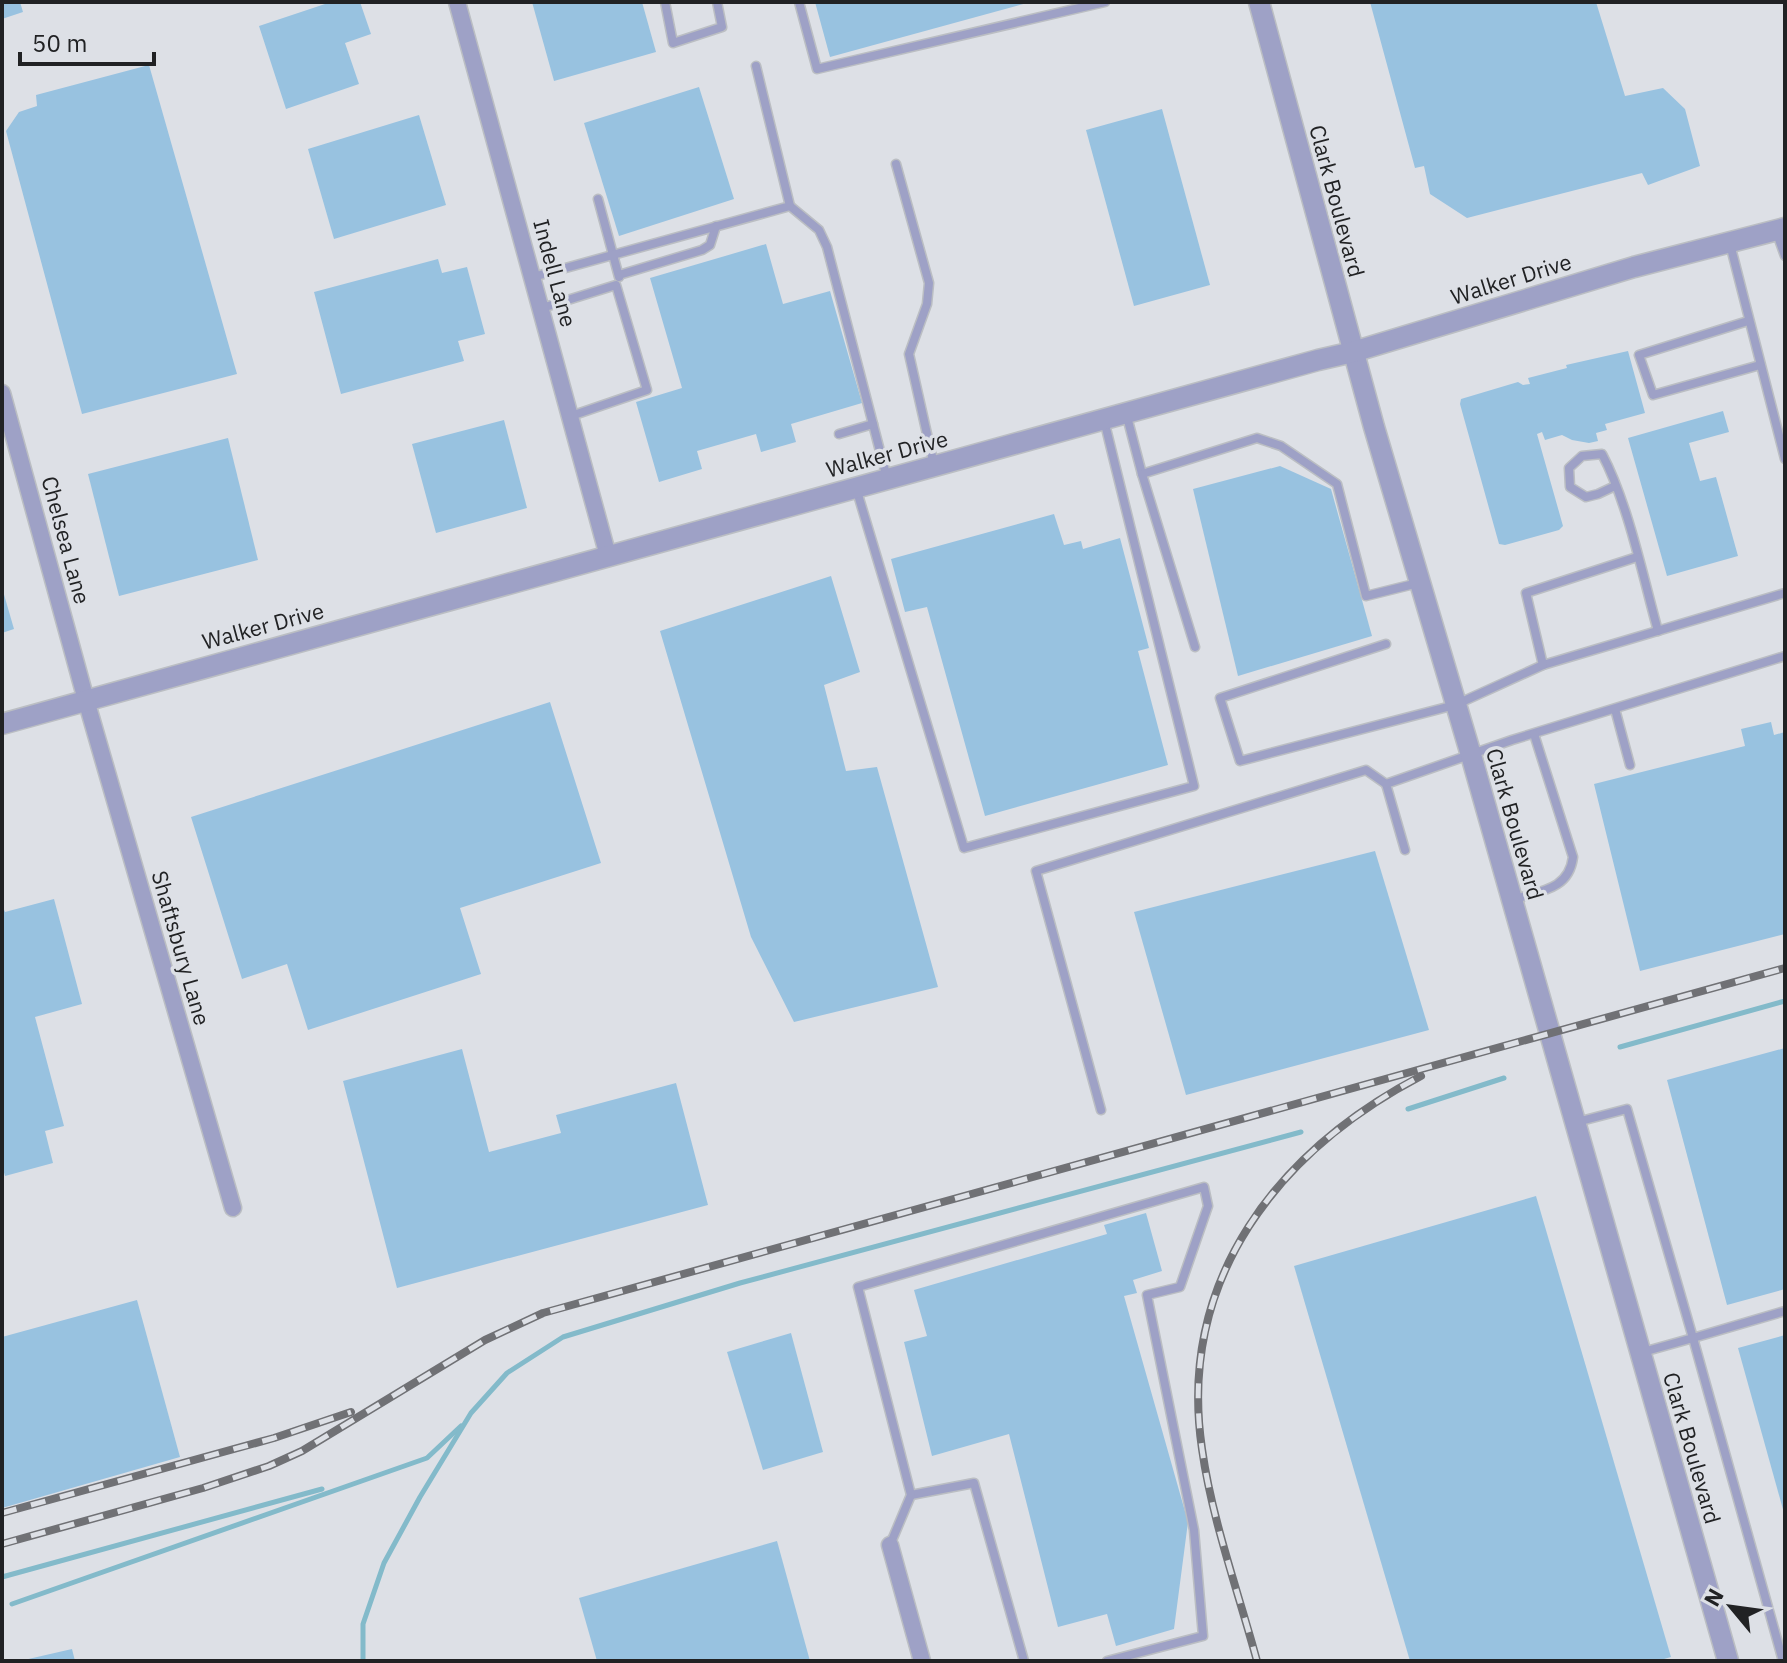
<svg xmlns="http://www.w3.org/2000/svg" width="1787" height="1663" font-family="'IBM Plex Sans',sans-serif">
	<style>
		.lines { fill: none; stroke-linecap: round; stroke-linejoin: round }
		.stream { stroke: #83baca; stroke-width: 5 }
		.building { fill: #98c2e0 }
		.service-casing { stroke: #bbbec3; stroke-width: 11 }
		.minor-casing { stroke: #bbbec3; stroke-width: 19 }
		.tertiary-casing { stroke: #bbbec3; stroke-width: 23 }
		.service { stroke: #9ea1c6; stroke-width: 8 }
		.minor { stroke: #9ea1c6; stroke-width: 16 }
		.tertiary { stroke: #9ea1c6; stroke-width: 20 }
		.rail-casing { stroke: #707175; stroke-width: 8 }
		.rail { stroke: #dde0e6; stroke-width: 5; stroke-dasharray: 15; stroke-linecap: butt }
		.labels { text-anchor: middle; stroke-width: 7; stroke-linejoin: round; paint-order: stroke }
		.street-label { font-size: 22px; fill: #212224; stroke: #dde0e6 }
	</style>
	<rect width="100%" height="100%" fill="#dde0e6"/>
	<g class="lines">
		<!-- stream -->
		<g class="stream">
			<polyline points="1620,1047 1785,1001"/>
			<polyline points="1408,1109 1504,1078"/>
			<polyline points="2,1577 322,1489"/>
			<polyline points="12,1604 427,1458 461,1426"/>
			<polyline points="363,1661 363,1624 384,1563 420,1497 471,1413 507,1373 563,1337 740,1283 1301,1132"/>
		</g>
	</g>
	<!-- building -->
	<g class="building">
		<polygon points="2,2 20,2 23,12 2,19"/>
		<polygon points="331,2 360,2 371,34 345,43 359,84 286,109 259,26"/>
		<polygon points="532,2 642,2 656,52 554,81"/>
		<polygon points="815,2 1027,2 1027,3 830,57"/>
		<polygon points="1370,2 1596,2 1625,96 1663,88 1685,109 1700,166 1648,185 1642,173 1467,218 1430,194 1424,166 1415,168"/>
		<polygon points="149,65 237,374 82,414 6,131 19,112 37,106 36,95"/>
		<polygon points="699,87 734,199 619,236 584,123"/>
		<polygon points="1162,109 1210,285 1134,306 1086,130"/>
		<polygon points="419,115 446,205 334,239 308,149"/>
		<polygon points="766,244 783,304 830,291 862,403 791,424 796,442 761,452 756,434 697,451 702,469 659,482 636,402 682,388 650,278"/>
		<polygon points="438,259 442,273 467,267 485,334 458,341 464,361 341,394 314,292"/>
		<polygon points="1628,351 1645,413 1605,424 1607,430 1596,433 1598,441 1589,443 1572,440 1562,435 1545,440 1542,432 1537,434 1563,526 1559,530 1505,545 1499,544 1460,404 1461,399 1518,382 1523,385 1530,384 1528,378 1567,368 1566,365"/>
		<polygon points="1723,411 1729,432 1689,443 1700,481 1716,477 1738,556 1667,576 1628,438"/>
		<polygon points="504,420 527,508 436,533 412,444"/>
		<polygon points="228,438 258,560 119,596 88,474"/>
		<polygon points="1280,466 1331,489 1372,636 1238,676 1193,489"/>
		<polygon points="1054,514 1064,545 1081,541 1083,549 1120,538 1149,648 1138,651 1168,765 985,816 927,607 905,612 891,559"/>
		<polygon points="831,576 860,672 824,685 846,771 877,767 938,987 794,1022 751,937 660,631"/>
		<polygon points="3,591 14,629 2,633 2,592"/>
		<polygon points="550,702 601,863 460,908 481,974 308,1030 287,964 242,979 191,817"/>
		<polygon points="1771,722 1774,735 1785,732 1785,934 1640,971 1594,784 1745,746 1741,729"/>
		<polygon points="1375,851 1429,1030 1186,1095 1134,912"/>
		<polygon points="54,899 82,1004 35,1017 64,1126 45,1131 53,1163 5,1176 2,1166 2,905 5,912"/>
		<polygon points="1785,1048 1785,1289 1727,1305 1667,1080"/>
		<polygon points="462,1049 489,1152 561,1133 556,1115 676,1083 708,1205 397,1288 343,1081"/>
		<polygon points="1536,1196 1671,1657 1657,1661 1410,1661 1294,1266"/>
		<polygon points="1146,1213 1162,1271 1133,1280 1137,1293 1124,1296 1188,1522 1174,1629 1116,1646 1107,1614 1058,1627 1009,1434 932,1456 904,1342 927,1336 914,1290 1107,1234 1104,1225"/>
		<polygon points="137,1300 180,1457 2,1508 2,1337"/>
		<polygon points="791,1333 823,1452 763,1470 727,1352"/>
		<polygon points="1785,1335 1785,1513 1784,1513 1738,1348"/>
		<polygon points="777,1541 810,1661 597,1661 579,1598"/>
		<polygon points="72,1649 75,1661 24,1661 24,1660"/>
	</g>
	<g class="lines">
		<defs>
			<g id="service">
				<polyline points="665,2 673,43 722,27 717,2"/>
				<polyline points="799,2 817,69 1105,2"/>
				<polyline points="896,164 929,283 927,304 909,354 934,465"/>
				<polyline points="598,199 619,277"/>
				<polyline points="790,206 819,230 827,247 887,478"/>
				<polyline points="1776,231 1785,256"/>
				<polyline points="1730,244 1785,459"/>
				<polyline points="619,275 702,250 710,245 716,226"/>
				<polyline points="533,277 790,206 756,66"/>
				<polyline points="542,308 616,285 647,390 571,416"/>
				<polyline points="1748,321 1639,355 1653,395 1760,365"/>
				<polyline points="1126,413 1142,474"/>
				<polyline points="839,434 873,424"/>
				<path d="M1615,486l-17,8 -12,3 -16,-10 -1,-19 13,-12 20,-2c26,49 41,123 56,177"/>
				<polyline points="856,488 964,848 1194,786 1104,420"/>
				<polyline points="1386,644 1220,698 1240,761 1455,705 1543,665 1785,593"/>
				<polyline points="1195,647 1142,474 1257,438 1281,446 1337,484 1366,596 1418,583"/>
				<polyline points="1543,665 1526,593 1637,557"/>
				<polyline points="1615,709 1630,765"/>
				<polyline points="1405,850 1386,784 1512,740 1785,656"/>
				<path d="M1512,900c28,-9 57,-10 61,-43l-39,-123"/>
				<polyline points="1101,1110 1036,871 1366,770 1386,784"/>
				<polyline points="1577,1122 1627,1109 1693,1338 1785,1311"/>
				<polyline points="1643,1352 1693,1338 1783,1661"/>
				<polyline points="911,1495 974,1483 1024,1661"/>
				<polyline points="890,1545 911,1495 858,1287 1204,1187 1208,1206 1180,1287 1147,1295 1194,1530 1203,1636 1107,1661"/>
			</g>
			<g id="minor">
				<polyline points="457,2 608,556"/>
				<polyline points="2,393 86,700 233,1208"/>
				<polyline points="890,1545 922,1661"/>
			</g>
			<g id="tertiary">
				<polyline points="1259,2 1374,427 1471,755 1728,1661"/>
				<polyline points="2,724 1318,360 1353,352 1634,267 1785,228"/>
			</g>
		</defs>
		<!-- service casing -->
		<use href="#service" class="service-casing"/>
		<!-- minor casing -->
		<use href="#minor" class="minor-casing"/>
		<!-- tertiary casing -->
		<use href="#tertiary" class="tertiary-casing"/>
		<!-- service -->
		<use href="#service" class="service"/>
		<!-- minor -->
		<use href="#minor" class="minor"/>
		<!-- tertiary -->
		<use href="#tertiary" class="tertiary"/>
		<defs>
			<g id="rail">
				<polyline points="2,1513 274,1438 351,1412"/>
				<polyline points="2,1544 203,1488 269,1466 302,1451 485,1340 543,1313 1785,968"/>
				<path d="M1257,1661c-19,-70 -45,-141 -55,-212 -25,-170 76,-298 219,-373"/>
			</g>
		</defs>
		<!-- rail casing -->
		<use href="#rail" class="rail-casing"/>
		<!-- rail -->
		<use href="#rail" class="rail"/>
	</g>
	<g class="labels">
		<!-- street labels -->
		<g class="street-label">
			<text transform="translate(1337 201) rotate(75)" y="8">Clark Boulevard</text>
			<text transform="translate(555 273) rotate(75)" y="8">Indell Lane</text>
			<text transform="translate(1511 279) rotate(-17)" y="8">Walker Drive</text>
			<text transform="translate(887 454) rotate(-15)" y="8">Walker Drive</text>
			<text transform="translate(66 540) rotate(75)" y="8">Chelsea Lane</text>
			<text transform="translate(263 626) rotate(-15)" y="8">Walker Drive</text>
			<text transform="translate(1515 824) rotate(74)" y="8">Clark Boulevard</text>
			<text transform="translate(181 948) rotate(74)" y="8">Shaftsbury Lane</text>
			<text transform="translate(1692 1448) rotate(74)" y="8">Clark Boulevard</text>
		</g>
	</g>
	<!-- border -->
	<rect width="1787" height="1663" fill="none" stroke="#212224" stroke-width="8"/>
	<!-- north arrow -->
	<g transform="translate(1731 1607) rotate(299)" stroke="#dde0e6" stroke-width="6" paint-order="stroke">
	<path d="M0-6L14 30L0 20L-14 30Z" fill="#212224"/>
	<text y="-12" font-size="22" font-weight="bold" text-anchor="middle" fill="#212224">N</text>
	</g>
	<!-- scale -->
	<path d="M20 52v12h134v-12" fill="none" stroke="#212224" stroke-width="4"/>
	<text x="32" y="52" font-size="24" fill="#212224" stroke="#dde0e6" stroke-width="6" paint-order="stroke">50 m</text>
</svg>
